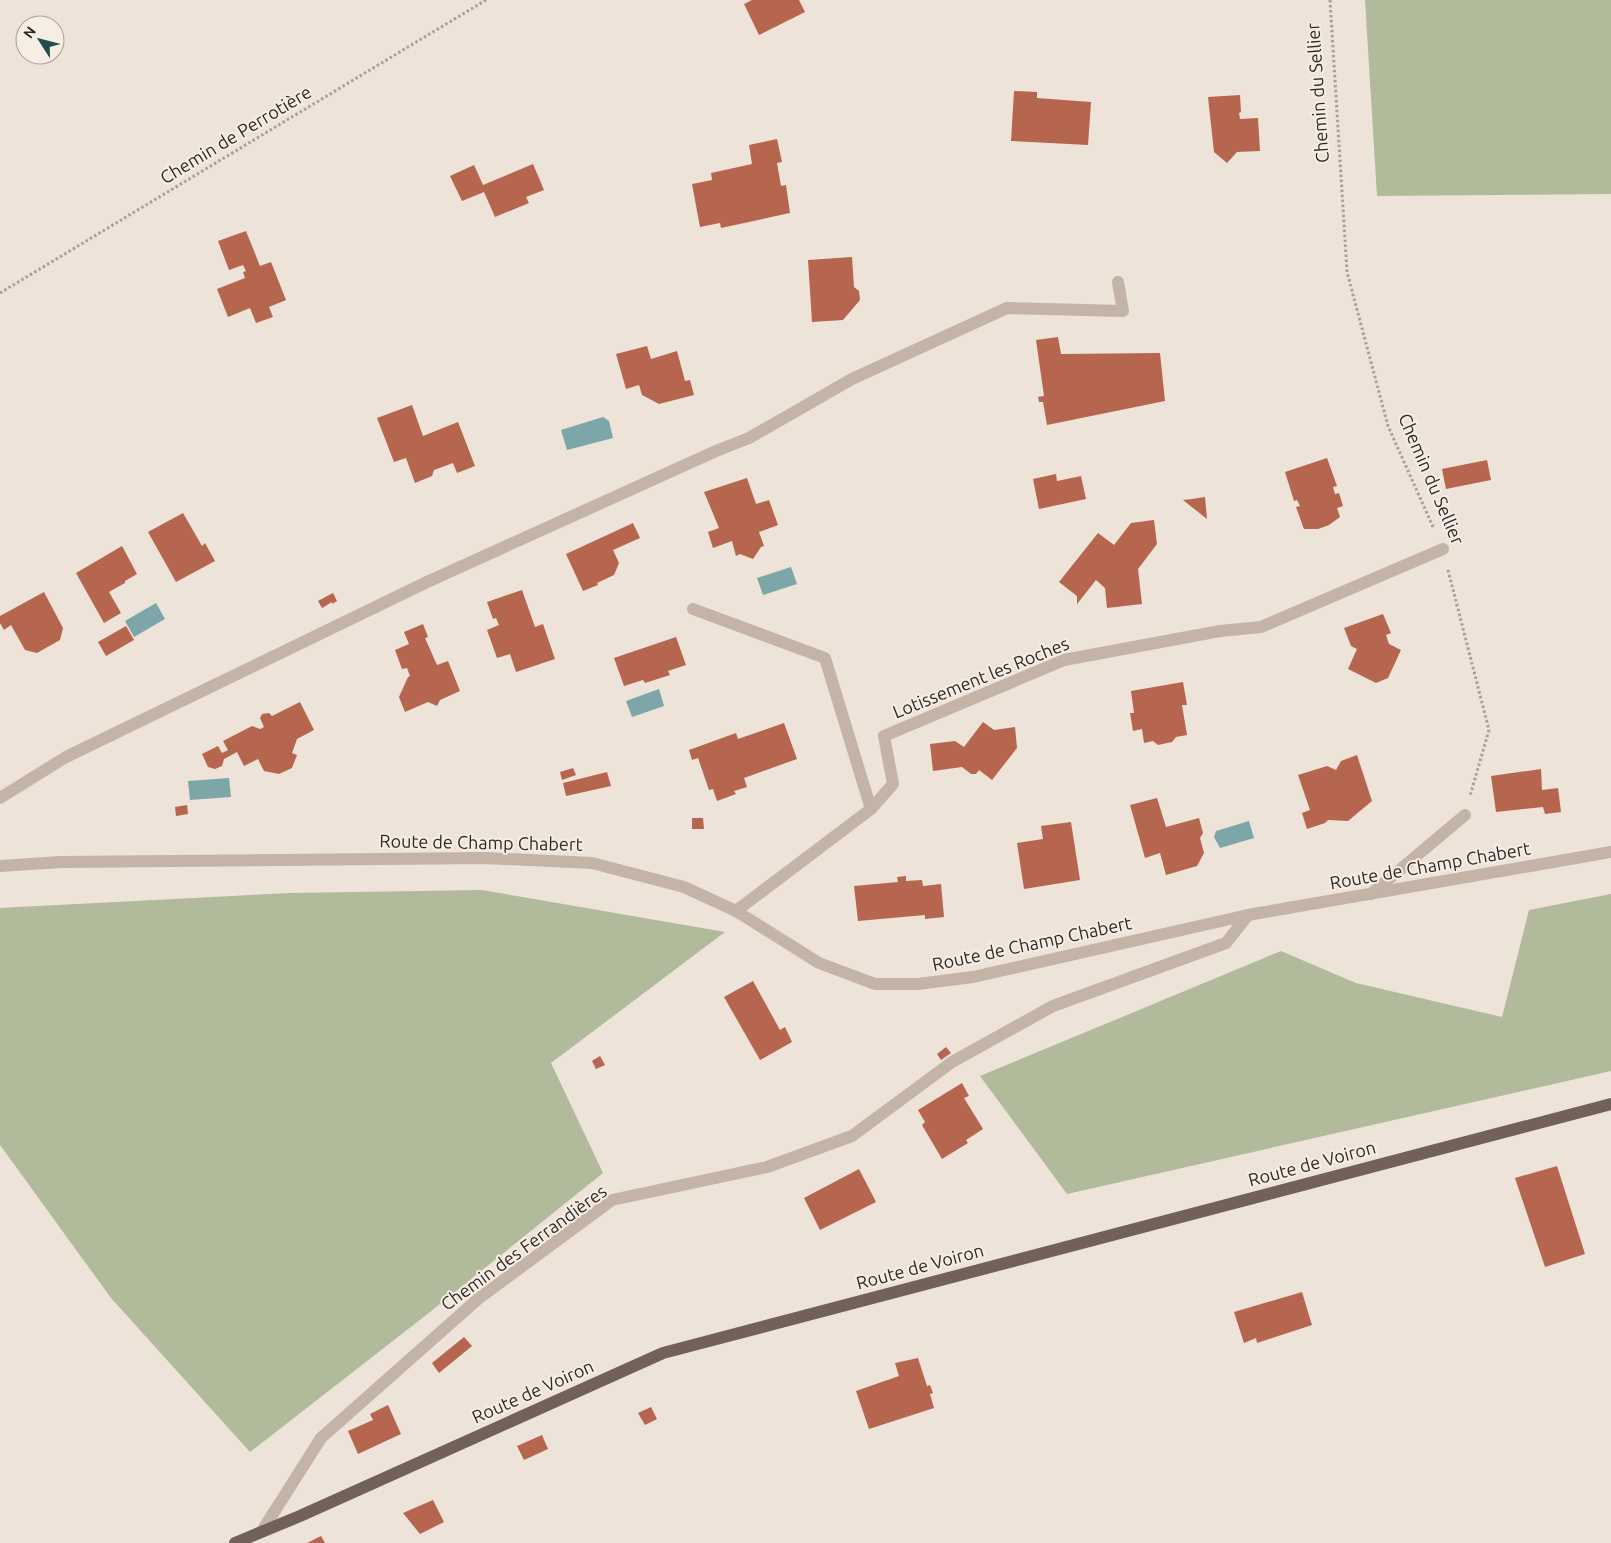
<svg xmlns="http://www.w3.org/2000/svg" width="1611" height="1543" font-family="Ubuntu,sans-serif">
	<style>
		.green { fill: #b1ba9b }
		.water { fill: #7ca6a7 }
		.building { fill: #b6654e }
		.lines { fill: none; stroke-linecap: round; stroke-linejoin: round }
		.path { stroke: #af9d91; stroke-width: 3; stroke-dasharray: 2.5 2.5; stroke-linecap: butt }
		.minor { stroke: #c4b3a7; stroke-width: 12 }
		.major { stroke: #716159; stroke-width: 12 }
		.labels { text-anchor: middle; stroke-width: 4; stroke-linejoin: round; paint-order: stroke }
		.street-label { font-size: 18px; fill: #312926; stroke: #f6ede5 }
	</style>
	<rect width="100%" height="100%" fill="#ede3d9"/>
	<!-- green -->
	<g class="green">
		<polygon points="1365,0 1611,0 1611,194 1377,196"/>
		<polygon points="482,890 725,932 551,1063 603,1173 430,1312 250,1452 111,1298 0,1145 0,908 290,893"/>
		<polygon points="1611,894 1611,1071 1067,1194 980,1076 1281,951 1356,983 1502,1017 1529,910"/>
	</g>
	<!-- water -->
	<g class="water">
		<polygon points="603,417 609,421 613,438 567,450 561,430"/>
		<polygon points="791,567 797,584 763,595 757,578"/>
		<polygon points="156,603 165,619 134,637 125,621"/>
		<polygon points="659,689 664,706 632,717 626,701"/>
		<polygon points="229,778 231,797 190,800 188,781"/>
		<polygon points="1249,821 1254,838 1220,848 1214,837 1216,831"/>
	</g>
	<!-- building -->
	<g class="building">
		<polygon points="752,0 799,0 805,12 759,35 744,4"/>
		<polygon points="1014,91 1037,92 1037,98 1091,102 1088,145 1011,141"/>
		<polygon points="1240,95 1241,112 1239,113 1240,119 1258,118 1260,151 1237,152 1227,163 1214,152 1208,97"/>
		<polygon points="777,139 782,162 777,163 781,186 786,185 790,213 721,228 720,223 700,227 692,184 712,180 711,173 752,164 749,145"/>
		<polygon points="533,164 544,190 526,197 529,203 495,217 484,192 462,201 450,176 474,165 483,185"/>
		<polygon points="246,231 260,266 271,262 286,300 269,307 273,317 256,323 250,308 228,317 217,289 245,278 243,272 246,271 243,265 229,270 218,241"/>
		<polygon points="852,257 854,287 859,291 860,300 843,320 812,322 808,260"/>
		<polygon points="1058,337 1061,354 1160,353 1165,401 1047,425 1043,402 1039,402 1038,397 1044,396 1036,340"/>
		<polygon points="647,346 651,359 677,351 685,381 690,380 694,395 659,404 642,395 639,385 626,389 616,354"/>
		<polygon points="412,405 423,436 458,422 475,466 457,473 453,463 434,470 432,476 415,483 406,458 394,462 377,418"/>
		<polygon points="1327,458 1337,486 1333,487 1335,494 1339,493 1343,506 1337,508 1340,517 1329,525 1318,529 1304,529 1296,507 1300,506 1297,500 1294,501 1285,472"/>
		<polygon points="1487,460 1491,480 1446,489 1442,469"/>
		<polygon points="1056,474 1057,481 1081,476 1086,499 1039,509 1033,479"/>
		<polygon points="747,478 756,504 769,500 778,525 759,532 764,546 761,547 753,559 740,554 736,556 732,541 713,548 708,532 719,528 704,492"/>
		<polygon points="1205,497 1207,519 1183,500 1192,499"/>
		<polygon points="183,513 202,546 205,543 215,561 176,582 148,532"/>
		<polygon points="1154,520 1157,544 1138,569 1142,604 1107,608 1105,588 1096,580 1077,604 1077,596 1059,582 1098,533 1114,545 1131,523"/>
		<polygon points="633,523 640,538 613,550 619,563 614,575 597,583 598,585 583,591 566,554"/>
		<polygon points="122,546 137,574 125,581 125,583 109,592 121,613 104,623 76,573"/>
		<polygon points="522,590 535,627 543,624 555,659 516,672 510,654 497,658 487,630 499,625 496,618 493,619 487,602"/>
		<polygon points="44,592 63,628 60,640 37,653 25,650 11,625 4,630 0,623 0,616"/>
		<polygon points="333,593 337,601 332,604 332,602 322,608 318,601"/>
		<polygon points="1383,614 1391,633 1386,635 1389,644 1401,650 1388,678 1376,683 1348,669 1357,649 1351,646 1344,628"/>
		<polygon points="423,624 428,637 425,638 437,665 448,661 460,691 440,700 437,706 428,702 405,712 399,697 408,677 410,676 407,668 402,669 395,650 409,644 404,632"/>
		<polygon points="126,626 134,640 106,656 98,642"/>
		<polygon points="676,637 686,665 668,671 670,675 645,683 643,680 624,686 614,658"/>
		<polygon points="1183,682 1187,705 1182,705 1187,735 1176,737 1172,742 1158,745 1153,741 1144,743 1142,729 1133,731 1130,713 1134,713 1131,691"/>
		<polygon points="300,702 314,730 297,739 292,753 297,755 292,768 279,774 264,771 258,759 244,766 237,752 224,759 222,766 215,769 208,767 202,754 218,746 222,753 228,750 223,741 252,726 260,729 264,727 260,718 262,714 269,713 272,716"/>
		<polygon points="983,722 994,730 1015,727 1017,748 992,780 979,770 976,774 971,774 962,767 933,771 930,744 955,741 964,747"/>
		<polygon points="784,723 797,759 744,778 747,787 734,791 736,794 717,801 713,789 709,790 698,758 692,760 689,750 736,733 738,739"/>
		<polygon points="1357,755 1372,801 1348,821 1328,820 1325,823 1307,829 1302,813 1310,810 1298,775 1327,766 1336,770 1341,761"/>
		<polygon points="573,768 576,775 562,780 560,772"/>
		<polygon points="1541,769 1542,790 1558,788 1561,812 1545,814 1543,807 1496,812 1491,776"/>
		<polygon points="607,772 611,786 566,796 563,783"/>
		<polygon points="1157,798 1166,827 1199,818 1203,833 1200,838 1204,853 1197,866 1166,875 1160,853 1145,858 1130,805"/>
		<polygon points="187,805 188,814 176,816 175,807"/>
		<polygon points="692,818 703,818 704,829 692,829"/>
		<polygon points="1071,822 1080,880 1024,889 1017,843 1043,839 1041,826"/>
		<polygon points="906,876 906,881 922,880 923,886 941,884 944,917 925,919 925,915 858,921 854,886 898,882 897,877"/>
		<polygon points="753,981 780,1030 785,1027 792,1042 760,1060 724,997"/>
		<polygon points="946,1047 951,1053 941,1060 937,1054"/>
		<polygon points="600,1056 605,1065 596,1069 592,1061"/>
		<polygon points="962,1083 969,1096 964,1098 983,1129 966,1140 968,1143 942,1159 922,1125 925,1122 918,1110"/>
		<polygon points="1557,1166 1585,1254 1545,1267 1515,1178"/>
		<polygon points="859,1169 876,1202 820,1230 804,1198"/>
		<polygon points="1302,1292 1312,1325 1257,1343 1256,1338 1244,1343 1234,1312"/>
		<polygon points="464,1337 472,1346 439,1373 432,1363"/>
		<polygon points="918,1358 927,1386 930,1385 933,1393 930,1394 934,1408 869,1429 856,1391 899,1376 895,1363"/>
		<polygon points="388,1405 401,1434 358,1454 348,1431 373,1420 370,1414"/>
		<polygon points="651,1407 657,1419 645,1425 638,1413"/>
		<polygon points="542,1435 548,1449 524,1460 517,1446"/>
		<polygon points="433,1500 444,1522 420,1534 403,1513"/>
		<polygon points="321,1536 325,1543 307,1543"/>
	</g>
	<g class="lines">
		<!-- path -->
		<g class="path">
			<polyline points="1330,0 1347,272 1388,426 1434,529"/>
			<polyline points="0,293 486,0"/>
			<polyline points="1448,570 1489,730 1470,796"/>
		</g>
		<!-- minor -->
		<g class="minor">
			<polyline points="693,609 825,658 871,809"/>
			<polyline points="0,798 66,757 427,582 716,451 749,438 852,379 1007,308 1123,311 1118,282"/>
			<polyline points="0,866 61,862 484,858 592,863 684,887 736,911 819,963 875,984 918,984 973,977 1248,915 1611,852"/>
			<polyline points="1371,894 1465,815"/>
			<polyline points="736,911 871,809 893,784 884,736 1064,660 1220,631 1261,627 1443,549"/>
			<polyline points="262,1531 321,1438 478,1299 612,1200 767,1167 852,1136 952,1062 1053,1006 1226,943 1248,915"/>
		</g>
		<!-- major -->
		<polyline class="major" points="235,1543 300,1516 663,1353 1611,1104"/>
	</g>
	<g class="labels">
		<!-- street labels -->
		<g class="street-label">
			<text transform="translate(1318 93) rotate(-94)" y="6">Chemin du Sellier</text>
			<text transform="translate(236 135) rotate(-31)" y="6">Chemin de Perrotière</text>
			<text transform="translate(1431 479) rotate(67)" y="6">Chemin du Sellier</text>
			<text transform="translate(981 678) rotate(-22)" y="6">Lotissement les Roches</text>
			<text transform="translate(481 843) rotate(1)" y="6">Route de Champ Chabert</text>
			<text transform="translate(1430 866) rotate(-10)" y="6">Route de Champ Chabert</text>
			<text transform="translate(1032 944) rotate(-12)" y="6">Route de Champ Chabert</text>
			<text transform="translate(1312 1164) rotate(-15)" y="6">Route de Voiron</text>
			<text transform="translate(524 1248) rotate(-36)" y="6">Chemin des Ferrandières</text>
			<text transform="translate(920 1267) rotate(-15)" y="6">Route de Voiron</text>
			<text transform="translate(533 1392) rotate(-24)" y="6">Route de Voiron</text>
		</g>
	</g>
	<!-- north arrow -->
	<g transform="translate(40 40) rotate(306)"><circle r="24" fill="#f6ede5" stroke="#a79f99"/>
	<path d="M0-4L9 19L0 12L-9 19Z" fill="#214b4d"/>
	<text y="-8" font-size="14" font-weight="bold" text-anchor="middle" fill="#312926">N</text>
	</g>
</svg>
